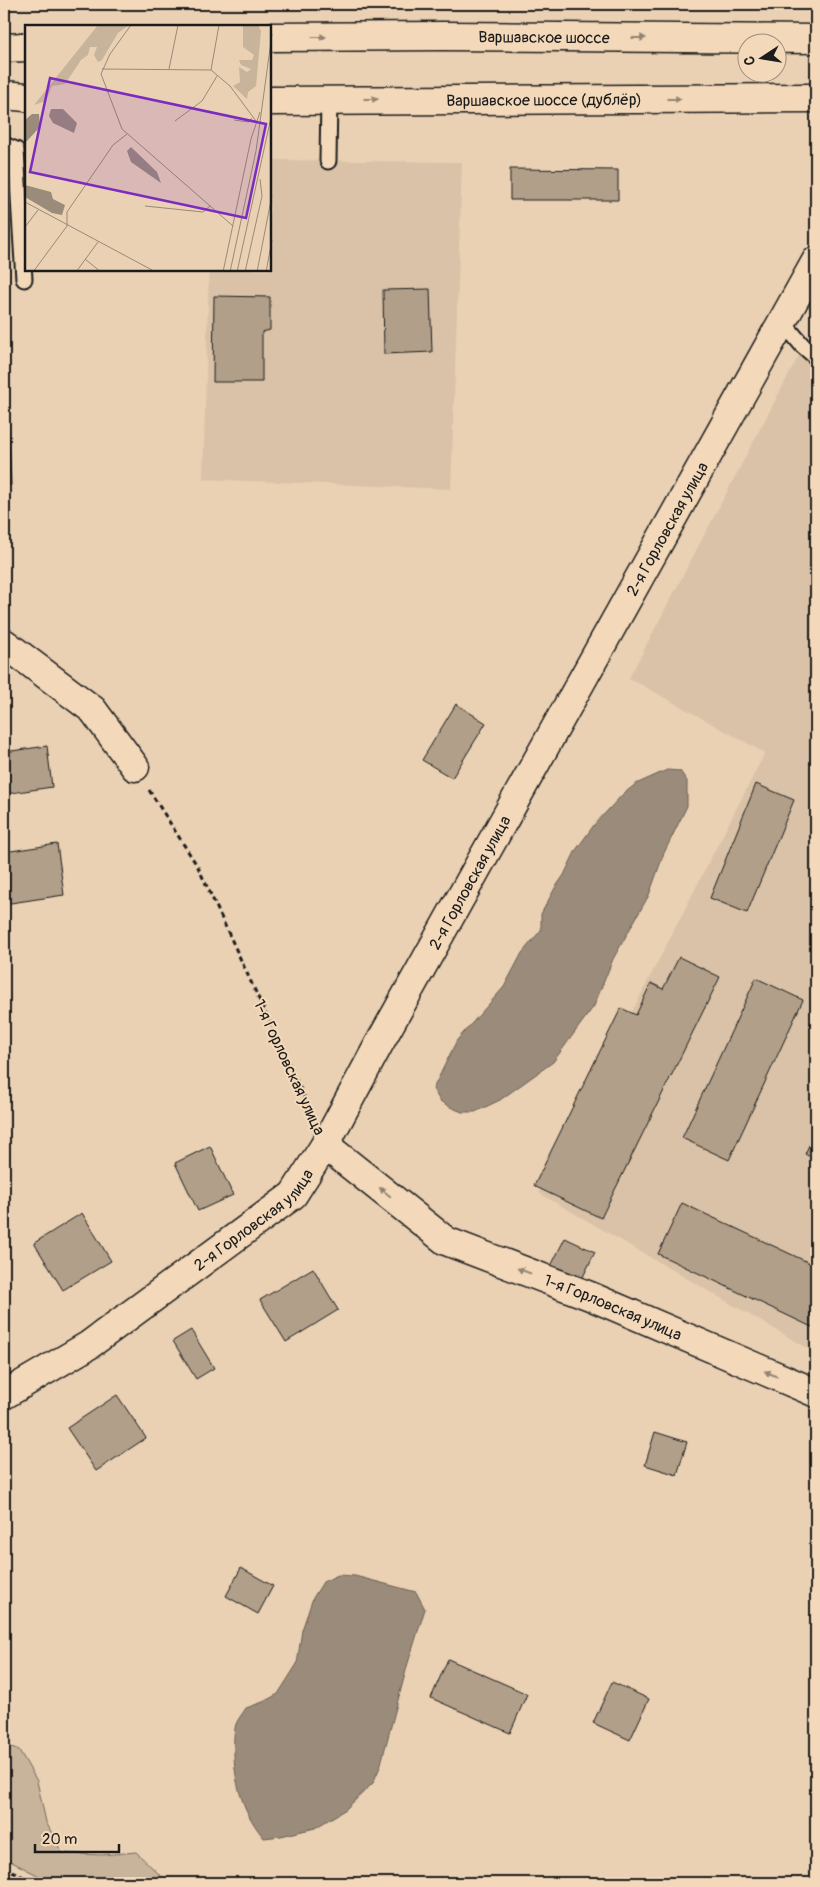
<svg xmlns="http://www.w3.org/2000/svg" width="820" height="1887" font-family="Pangolin,sans-serif">
	<style>
		.built { fill: #d9c2a7 }
		.green { fill: #c8b39b; stroke: #72685c }
		.water { fill: #9b8b7a; stroke: #685f54 }
		.building { fill: #b19f89; stroke: #1c1c1c }
		.lines { fill: none; stroke-linecap: round; stroke-linejoin: round }
		.lane-casing { stroke: #1c1c1c; stroke-width: 19 }
		.street-casing { stroke: #1c1c1c; stroke-width: 31 }
		.secondary-casing { stroke: #1c1c1c; stroke-width: 31 }
		.primary-casing { stroke: #1c1c1c; stroke-width: 31 }
		.path { stroke: #1c1c1c; stroke-width: 3; stroke-dasharray: 5 4; stroke-linecap: butt }
		.lane { stroke: #f3d9ba; stroke-width: 15 }
		.street { stroke: #f3d9ba; stroke-width: 28 }
		.secondary { stroke: #f3d9ba; stroke-width: 28 }
		.primary { stroke: #f3d9ba; stroke-width: 28 }
		.oneway { fill: #928473 }
		.labels { text-anchor: middle; stroke-width: 4; stroke-linejoin: round; paint-order: stroke }
		.street-label { font-size: 16px; fill: #1c1c1c; stroke: #f3d9ba }
		.inset-road { fill: none; stroke: #988977; stroke-width: 1 }
		.view { fill: #7b2cbf; fill-opacity: 0.15; stroke: #7b2cbf; stroke-width: 2.5 }
		.inset-edge { fill: none; stroke: #1c1c1c; stroke-width: 2.5 }
	</style>
	<rect width="100%" height="100%" fill="#ead1b4"/>
	<filter id="ink" filterUnits="userSpaceOnUse"><feTurbulence type="fractalNoise" baseFrequency=".02" numOctaves="2"/><feDisplacementMap in="SourceGraphic" scale="10" xChannelSelector="R" yChannelSelector="G"/><feConvolveMatrix kernelMatrix="1 2 1 2 8 2 1 2 1" color-interpolation-filters="sRGB"/></filter>
	<g filter="url(#ink)">
		<!-- built -->
		<g class="built">
			<polygon points="270,160 462,162 451,489 203,479 209,270 270,270"/>
			<polygon points="816,323 816,1353 539,1193 765,753 629,678"/>
		</g>
		<!-- green -->
		<polygon class="green" points="4,1744 19,1750 37,1781 46,1822 62,1853 101,1855 136,1852 162,1877 197,1883 53,1883 4,1858"/>
		<!-- water -->
		<g class="water">
			<polygon points="667,770 680,771 687,781 687,806 664,853 649,895 613,959 594,1006 553,1062 500,1100 475,1112 462,1112 450,1107 440,1101 433,1089 457,1040 504,987 522,953 541,930 541,914 555,888 564,875 576,850 594,825 623,794 636,784"/>
			<path d="M338,1575l17,1 61,16 9,17 -17,54 -28,104 -7,16 -27,26 -31,19 -34,8 -17,2c-20,-24 -29,-52 -30,-83 0,-10 -1,-20 2,-31 2,-5 7,-11 10,-16l17,-6 15,-8 19,-30 5,-34 11,-32 10,-16z"/>
		</g>
		<!-- building -->
		<g class="building">
			<polygon points="510,169 618,170 618,200 510,200"/>
			<polygon points="430,289 432,352 384,354 383,290"/>
			<polygon points="214,296 270,297 270,330 262,332 262,382 213,382"/>
			<polygon points="4,366 6,366 11,485 4,485"/>
			<polygon points="456,704 486,723 452,778 422,760"/>
			<polygon points="47,746 52,787 4,794 4,752"/>
			<polygon points="756,784 794,800 747,913 710,898"/>
			<polygon points="57,844 64,895 4,904 4,852"/>
			<polygon points="679,957 720,977 601,1218 534,1186 621,1008 636,1015 651,983 663,989"/>
			<polygon points="756,978 803,1000 729,1160 682,1138"/>
			<polygon points="816,1130 816,1160 805,1154"/>
			<polygon points="210,1146 233,1195 198,1211 175,1163"/>
			<polygon points="682,1203 816,1266 816,1329 658,1254"/>
			<polygon points="82,1213 111,1261 63,1290 34,1243"/>
			<polygon points="565,1238 595,1252 581,1281 551,1266"/>
			<polygon points="313,1268 338,1310 286,1342 260,1300"/>
			<polygon points="191,1330 214,1368 196,1379 173,1341"/>
			<polygon points="117,1395 146,1438 96,1471 67,1428"/>
			<polygon points="655,1432 687,1442 677,1475 645,1465"/>
			<polygon points="241,1568 273,1586 258,1614 226,1596"/>
			<polygon points="448,1659 527,1694 510,1733 431,1698"/>
			<polygon points="612,1682 649,1699 630,1740 593,1723"/>
		</g>
		<g class="lines">
			<defs>
				<g id="lane">
					<polyline points="4,145 16,150 24,279"/>
					<polyline points="328,161 329,99"/>
					<polyline points="782,321 802,345 816,357"/>
				</g>
				<g id="street">
					<polyline points="4,643 93,710 135,767"/>
					<path id="s1" d="M325,1145l121,96 144,55 226,97"/>
					<path id="s2" d="M4,1395l85,-50 204,-150 32,-50 54,-101 437,-783"/>
				</g>
				<g id="secondary">
					<polyline points="4,95 26,97"/>
					<path id="s3" d="M270,101l546,-3"/>
				</g>
				<g id="primary">
					<path id="s4" d="M270,37l173,-1 373,3"/>
					<polyline points="4,48 26,47"/>
				</g>
			</defs>
			<!-- lane casing -->
			<use href="#lane" class="lane-casing"/>
			<!-- street casing -->
			<use href="#street" class="street-casing"/>
			<!-- secondary casing -->
			<use href="#secondary" class="secondary-casing"/>
			<!-- primary casing -->
			<use href="#primary" class="primary-casing"/>
			<!-- path -->
			<g class="path">
				<polyline points="149,790 198,867 311,1112"/>
				<polyline points="4,1867 35,1883"/>
			</g>
			<!-- lane -->
			<use href="#lane" class="lane"/>
			<!-- street -->
			<use href="#street" class="street"/>
			<!-- secondary -->
			<use href="#secondary" class="secondary"/>
			<!-- primary -->
			<use href="#primary" class="primary"/>
		</g>
		<!-- one-way arrows -->
		<defs><path id="oneway-solid" d="M-6-.8H1V-3.2L6.5 0L1 3.2V.8H-6Z" transform="scale(1.25)"/></defs>
		<g class="oneway">
			<use href="#oneway-solid" transform="translate(319 37)"/>
			<use href="#oneway-solid" transform="translate(639 38)"/>
			<use href="#oneway-solid" transform="translate(371 99)"/>
			<use href="#oneway-solid" transform="translate(674 99)"/>
			<use href="#oneway-solid" transform="translate(385 1192) rotate(-141)"/>
			<use href="#oneway-solid" transform="translate(524 1271) rotate(-159)"/>
			<use href="#oneway-solid" transform="translate(771 1374) rotate(-157)"/>
		</g>
	</g>
	<g class="labels">
		<!-- street labels -->
		<g class="street-label">
			<text dy="6" stroke="none"><textPath href="#s4" startOffset="274">Варшавское шоссе</textPath></text>
			<text dy="6" stroke="none"><textPath href="#s3" startOffset="274">Варшавское шоссе (дублёр)</textPath></text>
			<text dy="6" stroke="none"><textPath href="#s2" startOffset="1116">2-я Горловская улица</textPath></text>
			<text dy="6" stroke="none"><textPath href="#s2" startOffset="711">2-я Горловская улица</textPath></text>
			<text transform="translate(290 1067) rotate(65)" y="6">1-я Горловская улица</text>
			<text dy="6" stroke="none"><textPath href="#s2" startOffset="306">2-я Горловская улица</textPath></text>
			<text dy="6" stroke="none"><textPath href="#s1" startOffset="334">1-я Горловская улица</textPath></text>
		</g>
	</g>
	<!-- overview -->
	<g transform="translate(25 25)">
		<rect width="246" height="246" fill="#ead1b4"/>
		<path d="M73,0h31l-11,8 -16,27 -4,2 -4,-7 3,-8h-7l-2,8 -7,5 -16,24 -13,2 -6,15 -12,4zM218,0h15l3,6 -5,55 -8,6 -1,7 -14,-13 7,-4 -1,-15 8,5 4,-3 -10,-4 -2,-5h13l2,-5 -11,-8z" fill="#c8b39b"/>
		<path d="M26,84h12l14,14 -3,10 -21,-10 -4,-7zM7,89h7l1,13 -15,16v-23zM106,122l26,25 4,11 -30,-21 -4,-11zM0,160l26,7 2,7 12,6 -3,10 -10,-2 -27,-16z" fill="#9b8b7a"/>
		<path class="inset-road" d="M106,0l-21,29 -9,20 21,55 111,97M77,44l109,1 19,16 26,35M144,44l9,-44M186,45l8,-45M209,95l15,2 3,-4M150,96l27,-20 15,-25M0,177l127,68M120,181l58,6 7,-6M0,202l13,-17M60,234l16,13M8,247l34,-46v-14l46,-67 14,-11M51,247l22,-30M198,247l28,-133 9,-27M205,247l26,-121 16,-117M212,247l35,-159M220,247l17,-76 -2,-17M232,247l15,-77M241,247l6,-32"/>
		<path class="view" d="M25,53l216,46 -20,94 -216,-46z"/>
		<rect width="246" height="246" class="inset-edge"/>
	</g>
	<!-- margin -->
	<rect width="820" height="1887" fill="none" stroke="#f3d9ba" stroke-width="20"/>
	<rect x="10" y="10" width="800" height="1867" fill="none" stroke="#1c1c1c" stroke-width="2" filter="url(#ink)"/>
	<!-- north arrow -->
	<g transform="translate(762 58) rotate(258)"><circle r="24" fill="#f3d9ba" stroke="#9d8d7b"/>
	<path d="M0-4L9 19L0 12L-9 19Z" fill="#1c1c1c"/>
	<text y="-8" font-size="14" font-weight="bold" text-anchor="middle" fill="#1c1c1c">С</text>
	</g>
	<!-- scale -->
	<path d="M35 1844v8h84v-8" fill="none" stroke="#1c1c1c" stroke-width="2.5"/>
	<text x="42" y="1844" font-size="15" fill="#1c1c1c" stroke="#f3d9ba" stroke-width="4" paint-order="stroke">20 m</text>
</svg>
